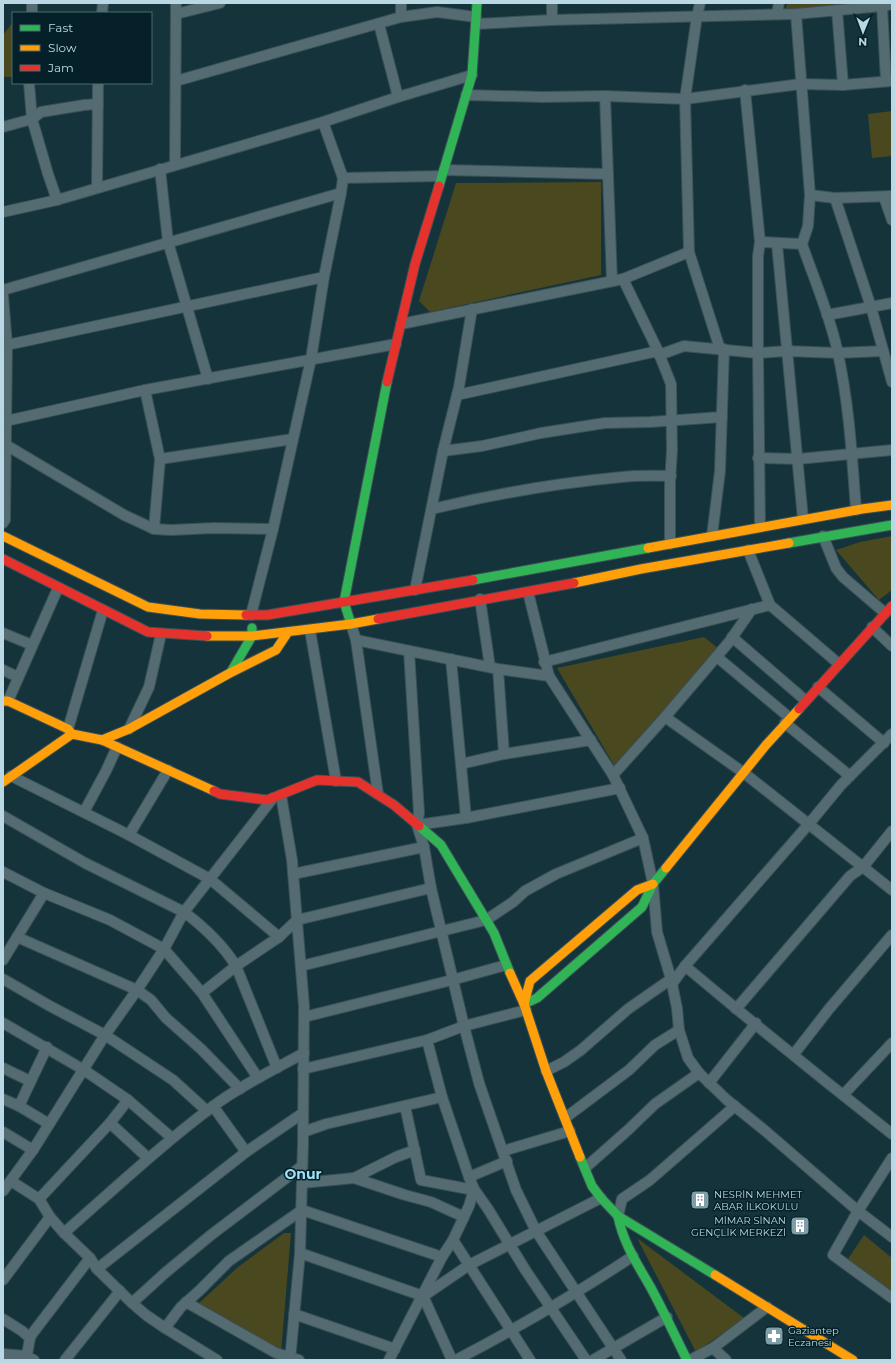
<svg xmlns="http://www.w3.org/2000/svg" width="895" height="1363" font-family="Montserrat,sans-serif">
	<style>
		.green { fill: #4a481e }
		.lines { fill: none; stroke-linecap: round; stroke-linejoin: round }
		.street-casing { stroke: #3a5056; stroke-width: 12 }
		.fast-casing { stroke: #3a5056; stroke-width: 11 }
		.slow-casing { stroke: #3a5056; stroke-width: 11 }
		.jam-casing { stroke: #3a5056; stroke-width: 11 }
		.street { stroke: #546b72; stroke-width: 10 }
		.fast { stroke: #30b455; stroke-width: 9 }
		.slow { stroke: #ff9f0a; stroke-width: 9 }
		.jam { stroke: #e5322d; stroke-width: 9 }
		.labels { text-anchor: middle; stroke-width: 3; stroke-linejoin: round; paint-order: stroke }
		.poi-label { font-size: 10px; fill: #bad8e3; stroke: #052029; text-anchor: start }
		.district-label { font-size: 14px; font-weight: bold; fill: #a1e1f7; stroke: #052029 }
	</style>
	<rect width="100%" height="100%" fill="#15333b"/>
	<!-- green -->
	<g class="green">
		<polygon points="787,3 887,3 795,10 786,9"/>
		<polygon points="13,22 13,77 3,77 3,35"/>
		<polygon points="892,111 892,156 872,158 868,114"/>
		<polygon points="601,182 601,275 430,312 419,301 456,183"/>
		<polygon points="892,536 892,590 879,600 836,550 860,542"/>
		<polygon points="704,637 719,649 614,765 557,668"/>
		<polygon points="284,1233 291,1233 281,1353 197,1305 238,1267"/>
		<polygon points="864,1235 892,1258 892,1295 846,1262"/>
		<polygon points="637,1238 744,1318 696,1352"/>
	</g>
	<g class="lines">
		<defs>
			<g id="street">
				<polyline points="552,3 552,20"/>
				<polyline points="700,3 697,16 685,99 689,252 720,349"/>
				<polyline points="882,6 886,81"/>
				<polyline points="837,10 843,85"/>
				<polyline points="32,13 32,3"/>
				<polyline points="102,13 103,3"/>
				<polyline points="176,14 220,3"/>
				<polyline points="777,14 779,3"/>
				<polyline points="401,17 437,12 476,17"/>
				<polyline points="379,24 398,97"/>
				<polyline points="476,24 552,20 796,14 882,6 892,4"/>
				<polyline points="176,81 401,17 401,3"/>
				<polyline points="29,83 32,119 48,174 57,200"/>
				<polyline points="745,90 760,242"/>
				<polyline points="466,95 542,97 605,96 685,99 801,84 843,85 892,81"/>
				<polyline points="605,96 612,281"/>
				<polyline points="3,127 32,119 41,112 84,105 98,104"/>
				<polyline points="175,165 176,3"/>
				<polyline points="160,169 168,242 208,379"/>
				<polyline points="444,170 607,174"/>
				<polyline points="343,178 441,176"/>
				<polyline points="97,188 98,83"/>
				<polyline points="810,195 835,198 892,196"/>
				<polyline points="884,197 892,220"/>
				<polyline points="835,198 871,307 892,382"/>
				<polyline points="3,212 57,200 323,122 398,97 472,75"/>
				<polyline points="777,244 803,519"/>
				<path d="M802,244c12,35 27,69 35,105 12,53 15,107 19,161"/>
				<polyline points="623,279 658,351 671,384 672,450 670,483 670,544"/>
				<polyline points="3,290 341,193"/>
				<polyline points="3,295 7,345 5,520 3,523"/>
				<polyline points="827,315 892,303"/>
				<polyline points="401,324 623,279 689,252"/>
				<polyline points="7,345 324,277"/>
				<polyline points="659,355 684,346 758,353 787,351 838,353 883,351"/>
				<polyline points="145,390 160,459 154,529"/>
				<polyline points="457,395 658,351"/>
				<polyline points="6,421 145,390 396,344"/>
				<polyline points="6,445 124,515 154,529 171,530 214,528 273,529"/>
				<polyline points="443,451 482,446 541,433 605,423 650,422 722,417"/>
				<polyline points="758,458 798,459 892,450"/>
				<polyline points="160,459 293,439"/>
				<path d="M432,509c62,-15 126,-26 190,-32 16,-2 32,-1 49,-1"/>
				<polyline points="760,527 758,353 758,256 760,242 802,244 808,226 810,195 796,14"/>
				<polyline points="712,536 720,471 724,349"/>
				<polyline points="823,536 836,568 843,577 885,613"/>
				<polyline points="748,550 770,605 839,664"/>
				<polyline points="415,590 443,451 459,387 472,309"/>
				<polyline points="528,592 549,676 613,775 643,838 653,884 657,932 671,979 677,1008 679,1030 688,1058 699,1073 727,1100 763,1129 858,1211 892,1237"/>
				<polyline points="480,599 490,667"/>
				<polyline points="251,615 273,529 311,359 324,277 341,193 343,178 323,122"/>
				<polyline points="351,624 356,640 498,669 549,676"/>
				<polyline points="872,627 892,646"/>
				<polyline points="310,630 336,781"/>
				<polyline points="3,633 32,645"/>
				<polyline points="732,637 805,700"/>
				<polyline points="356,640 378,794"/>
				<polyline points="409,651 419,813 417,825 424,847 431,888 464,1026 479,1083 516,1190 536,1231 621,1360"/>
				<polyline points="717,657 790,718"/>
				<polyline points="451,659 466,818"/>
				<polyline points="544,662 770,605"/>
				<polyline points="498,669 504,754"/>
				<polyline points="3,670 18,677"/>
				<polyline points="818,687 884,743"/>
				<polyline points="8,701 58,588"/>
				<polyline points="665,717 744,773 892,890"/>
				<polyline points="785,723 850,776"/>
				<polyline points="68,729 103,610"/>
				<polyline points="129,729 149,687 161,634"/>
				<polyline points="461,764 504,754 591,740"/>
				<polyline points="613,775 665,717 729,642 752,609"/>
				<polyline points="11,776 129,835 210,879 279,937"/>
				<polyline points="281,795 292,860 304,1006 303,1143 300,1253 290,1360"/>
				<polyline points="84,812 106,771 117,747"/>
				<path d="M3,816l82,47 99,49c20,15 39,33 52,54l41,102"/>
				<polyline points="417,825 466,818 620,788"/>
				<polyline points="129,835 168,770"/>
				<polyline points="3,872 44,893 110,920 164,949 202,993 258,1078"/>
				<polyline points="293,874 424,847"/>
				<polyline points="17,937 137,990 151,1000 166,1018 201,1049 240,1089"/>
				<polyline points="3,960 44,893"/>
				<polyline points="301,966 486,920 513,902 525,891 556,874 643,838"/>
				<path d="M685,966c68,57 137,113 207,168"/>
				<polyline points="3,979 48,1005 105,1035 173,1080 207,1111"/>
				<polyline points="672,984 685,966 808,825 841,785 892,734"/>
				<polyline points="202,993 236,966 279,937 297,920 431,888"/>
				<polyline points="736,1009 850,876 863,867 892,831"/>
				<polyline points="304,1017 452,980 506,965"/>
				<polyline points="3,1023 84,1070 128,1100 172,1138"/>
				<polyline points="427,1040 442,1097 469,1177"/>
				<polyline points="794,1054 829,1009 892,935"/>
				<polyline points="3,1068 30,1081"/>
				<polyline points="303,1069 427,1040 464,1026 526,1010"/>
				<polyline points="546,1071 564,1062 581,1050 628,1009 671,979"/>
				<polyline points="709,1083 756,1023"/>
				<polyline points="843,1095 892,1043"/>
				<polyline points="3,1099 19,1106 49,1124"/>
				<polyline points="128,1100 110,1123 39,1199 50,1217 64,1233 90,1258 97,1269 132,1303 146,1315 165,1328 217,1360"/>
				<polyline points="19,1106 47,1047"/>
				<polyline points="213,1106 246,1152"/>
				<polyline points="405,1106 421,1180 474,1190"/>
				<polyline points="565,1118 629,1070 655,1045 679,1030"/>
				<polyline points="110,1123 148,1158"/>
				<polyline points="3,1132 33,1150"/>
				<polyline points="303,1132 326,1124 442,1097"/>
				<polyline points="503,1151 570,1131"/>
				<polyline points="892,1158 858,1211 833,1255 892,1298"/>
				<polyline points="585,1168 628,1130 655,1104 699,1073"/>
				<polyline points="354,1178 396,1157 415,1150"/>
				<polyline points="11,1181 39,1199"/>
				<polyline points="302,1183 354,1178 405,1195 431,1202 464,1217"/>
				<polyline points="474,1189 488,1209 526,1271 586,1360"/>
				<polyline points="3,1191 33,1150 105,1035 137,990 164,949 184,912 273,798"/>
				<polyline points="618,1216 622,1199 650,1180 735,1106"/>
				<path d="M64,1233c49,-43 96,-87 148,-126 28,-21 61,-37 92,-54"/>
				<polyline points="453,1240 530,1360"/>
				<polyline points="300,1253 423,1296 452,1360"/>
				<polyline points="97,1269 246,1152 303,1113"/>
				<polyline points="3,1280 50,1217"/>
				<polyline points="425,1295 469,1265 601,1198"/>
				<polyline points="186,1302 276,1353 299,1360"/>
				<polyline points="132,1303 165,1273 211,1235 302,1166"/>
				<polyline points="294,1314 395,1349"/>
				<polyline points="3,1319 22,1331 30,1338"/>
				<polyline points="165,1328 181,1307 199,1291 229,1261 302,1210 442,1257"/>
				<polyline points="713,1348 726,1360"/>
				<polyline points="3,1354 26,1356 34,1360"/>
				<polyline points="26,1360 30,1338 32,1334 90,1258"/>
				<polyline points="65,1360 120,1291"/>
				<polyline points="389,1360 442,1257 453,1240 469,1206 474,1189 469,1177 507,1161"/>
				<path d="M456,1360c61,-32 120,-66 177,-104"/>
				<polyline points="593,1360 667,1317"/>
				<polyline points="690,1360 713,1348 767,1307"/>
			</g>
			<g id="fast">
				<polyline points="439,186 472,75 477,3"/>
				<polyline points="789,543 892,525"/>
				<polyline points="473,580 648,548"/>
				<polyline points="351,624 344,602 387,382"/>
				<polyline points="231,672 252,636 252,628"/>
				<polyline points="419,826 441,845 494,933 510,973"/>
				<polyline points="524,1004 537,998 642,907 653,884 666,868"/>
				<polyline points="580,1157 592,1186 601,1198 618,1216 715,1275"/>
				<path d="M618,1216c5,27 20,49 33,72 13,24 24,48 36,72"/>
			</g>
			<g id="slow">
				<polyline points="3,536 148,607 200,614 246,615"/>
				<polyline points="648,548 862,509 892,505"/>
				<polyline points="574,583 641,569 789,543"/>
				<polyline points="207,636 252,636 351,624 378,619"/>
				<polyline points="3,701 8,701 68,729 72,734 102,740 214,791"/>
				<polyline points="102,740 129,729 230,673 276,650 288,632"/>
				<polyline points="3,782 72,734"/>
				<polyline points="666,868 766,745 799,709"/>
				<polyline points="510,973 524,1004 546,1071 580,1157"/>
				<polyline points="524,1004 530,981 637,890 653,884"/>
				<polyline points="715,1275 853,1360"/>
			</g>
			<g id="jam">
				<polyline points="387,382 415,264 439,186"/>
				<polyline points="3,559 148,632 207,636"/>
				<polyline points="246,615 267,615 473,580"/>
				<polyline points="378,619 574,583"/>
				<polyline points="799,709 892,606"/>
				<polyline points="214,791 220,794 267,800 317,780 358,782 394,805 419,826"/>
			</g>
		</defs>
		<!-- street casing -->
		<use href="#street" class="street-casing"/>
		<!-- fast casing -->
		<use href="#fast" class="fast-casing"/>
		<!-- slow casing -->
		<use href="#slow" class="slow-casing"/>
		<!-- jam casing -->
		<use href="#jam" class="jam-casing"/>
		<!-- street -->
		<use href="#street" class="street"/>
		<!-- fast -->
		<use href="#fast" class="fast"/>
		<!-- slow -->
		<use href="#slow" class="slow"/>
		<!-- jam -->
		<use href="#jam" class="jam"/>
	</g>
	<!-- icons -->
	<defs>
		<symbol id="building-square" viewBox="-11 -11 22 22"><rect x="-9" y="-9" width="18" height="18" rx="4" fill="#809ea8" stroke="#052029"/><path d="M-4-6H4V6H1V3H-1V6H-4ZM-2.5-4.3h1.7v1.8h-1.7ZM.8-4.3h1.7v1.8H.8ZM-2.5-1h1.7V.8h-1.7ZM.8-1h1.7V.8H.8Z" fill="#fff"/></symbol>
		<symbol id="pharmacy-square" viewBox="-11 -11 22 22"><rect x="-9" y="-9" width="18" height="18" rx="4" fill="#809ea8" stroke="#052029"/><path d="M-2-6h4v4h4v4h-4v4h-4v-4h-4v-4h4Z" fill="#fff"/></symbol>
	</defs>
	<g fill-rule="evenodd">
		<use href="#building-square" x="689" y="1189" width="22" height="22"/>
		<use href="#building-square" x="789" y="1215" width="22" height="22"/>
		<use href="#pharmacy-square" x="763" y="1325" width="22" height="22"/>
	</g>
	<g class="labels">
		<!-- poi labels -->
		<g class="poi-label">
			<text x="714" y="1198">NESRİN MEHMET<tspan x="714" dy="12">ABAR İLKOKULU</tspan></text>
			<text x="786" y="1224" text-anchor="end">MİMAR SİNAN<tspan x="786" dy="12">GENÇLİK MERKEZİ</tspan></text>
			<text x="788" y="1334">Gaziantep<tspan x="788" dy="12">Eczanesi</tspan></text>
		</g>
		<!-- district labels -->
		<g class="district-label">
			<text x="303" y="1179">Onur</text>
		</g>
	</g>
	<!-- border -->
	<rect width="895" height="1363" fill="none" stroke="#bad8e3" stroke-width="8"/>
	<!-- legend -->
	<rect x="12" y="12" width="140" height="72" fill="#052029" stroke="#4d6a73"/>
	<rect x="20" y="25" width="20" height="6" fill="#30b455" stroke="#4d6a73"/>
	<text x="48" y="32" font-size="12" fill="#bad8e3">Fast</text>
	<rect x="20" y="45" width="20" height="6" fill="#ff9f0a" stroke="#4d6a73"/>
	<text x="48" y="52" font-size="12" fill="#bad8e3">Slow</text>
	<rect x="20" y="65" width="20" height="6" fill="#e5322d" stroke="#4d6a73"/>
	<text x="48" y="72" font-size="12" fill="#bad8e3">Jam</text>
	<!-- north arrow -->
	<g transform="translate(863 32) rotate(181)" stroke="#052029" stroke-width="3" paint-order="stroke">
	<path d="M0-3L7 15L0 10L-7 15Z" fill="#bad8e3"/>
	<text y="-6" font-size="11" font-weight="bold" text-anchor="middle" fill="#bad8e3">N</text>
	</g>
</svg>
